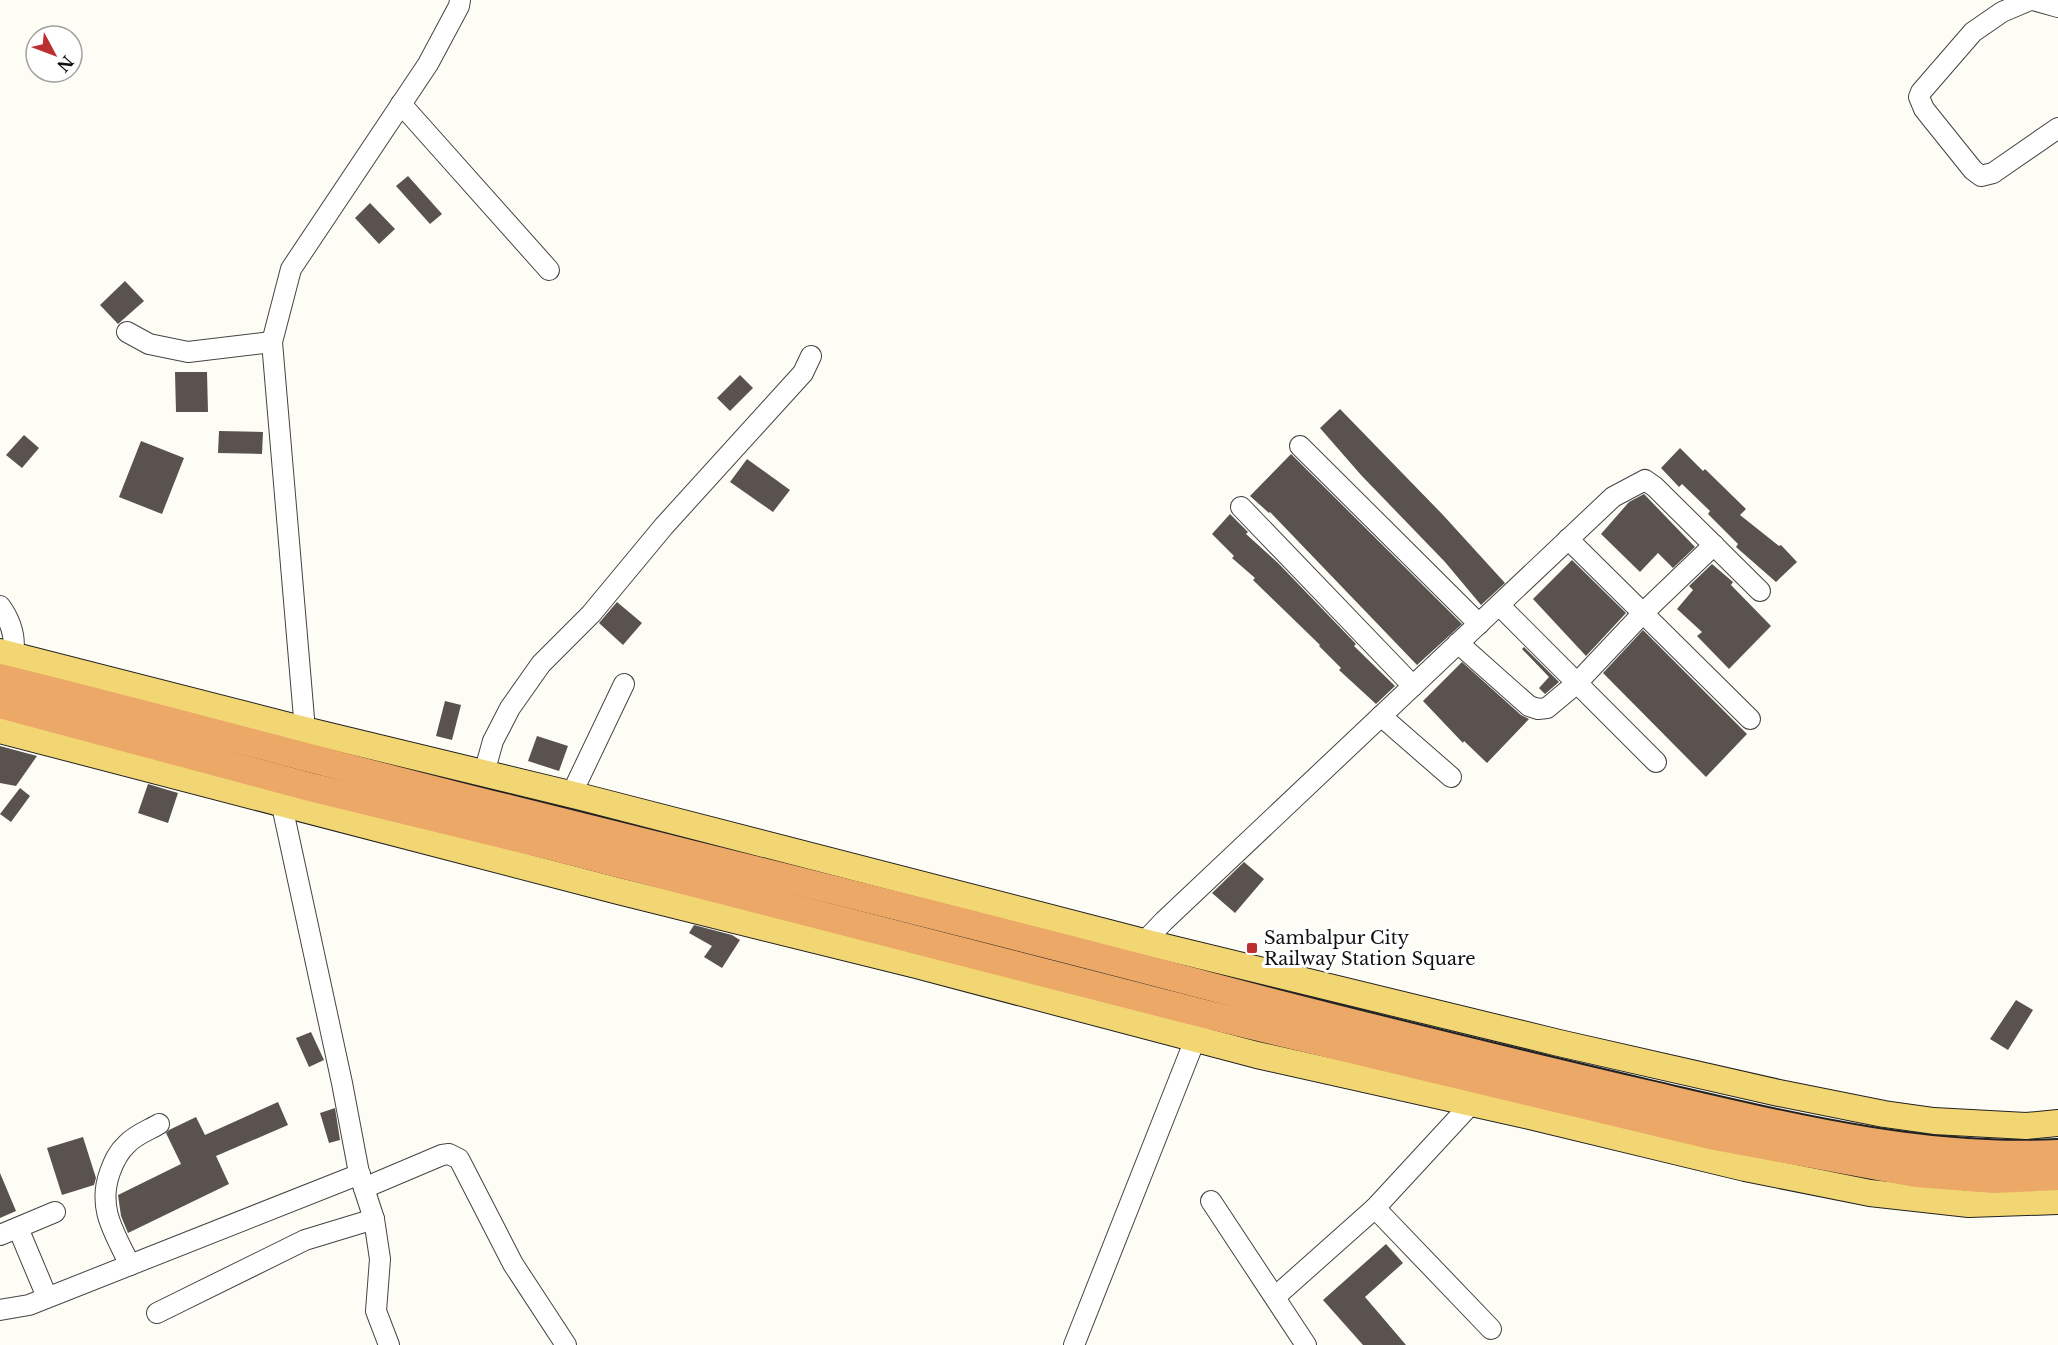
<svg xmlns="http://www.w3.org/2000/svg" width="2058" height="1345" font-family="'Libre Baskerville',serif">
	<style>
		.building { fill: #59524e }
		.lines { fill: none; stroke-linecap: round; stroke-linejoin: round }
		.minor-casing { stroke: #444; stroke-width: 22 }
		.major-casing { stroke: #222; stroke-width: 28 }
		.highway-casing { stroke: #222; stroke-width: 32 }
		.minor { stroke: #fff; stroke-width: 20 }
		.major { stroke: #f1d673; stroke-width: 26 }
		.highway { stroke: #eca866; stroke-width: 28 }
		.poi-dot { fill: #bb2f31; stroke: #fff; stroke-width: 2 }
		.labels { text-anchor: middle; stroke-width: 6; stroke-linejoin: round; paint-order: stroke }
		.poi-label { font-size: 18px; fill: #111; stroke: #fff; text-anchor: start }
	</style>
	<rect width="100%" height="100%" fill="#fefdf5"/>
	<!-- building -->
	<g class="building">
		<polygon points="408,176 442,214 430,224 396,186"/>
		<polygon points="370,203 395,229 379,244 355,218"/>
		<polygon points="125,281 144,301 118,324 100,305"/>
		<polygon points="175,372 207,372 208,412 176,412"/>
		<polygon points="740,375 753,388 730,411 717,398"/>
		<polygon points="1340,409 1443,515 1505,583 1481,605 1445,562 1361,475 1320,428"/>
		<polygon points="219,431 263,432 262,454 218,453"/>
		<polygon points="24,435 39,448 22,468 6,455"/>
		<polygon points="141,441 184,458 162,514 119,497"/>
		<polygon points="1680,448 1703,471 1705,469 1746,509 1740,515 1779,546 1781,545 1797,562 1776,582 1736,547 1738,544 1708,514 1710,511 1682,484 1679,487 1661,468"/>
		<polygon points="1291,454 1462,624 1417,665 1270,512 1269,513 1250,496"/>
		<polygon points="747,459 790,490 773,512 730,482"/>
		<polygon points="1644,494 1695,547 1673,568 1658,553 1640,572 1601,534 1629,502"/>
		<polygon points="1230,514 1248,532 1246,534 1278,563 1356,644 1354,646 1395,686 1376,704 1339,670 1341,668 1319,646 1320,645 1253,580 1255,578 1232,558 1234,556 1212,534"/>
		<polygon points="1572,560 1626,613 1586,656 1533,599"/>
		<polygon points="1712,564 1733,582 1731,585 1771,626 1729,669 1697,636 1702,632 1677,609 1693,590 1689,586"/>
		<polygon points="617,602 642,623 623,645 599,623"/>
		<polygon points="1643,630 1747,734 1706,777 1603,673"/>
		<polygon points="1524,647 1559,682 1545,694 1539,688 1549,677 1522,649"/>
		<polygon points="1462,662 1521,715 1529,719 1487,763 1464,741 1463,743 1423,701"/>
		<polygon points="445,701 461,705 452,740 436,736"/>
		<polygon points="537,736 568,746 559,771 528,761"/>
		<polygon points="0,746 37,756 16,786 0,783"/>
		<polygon points="148,784 178,793 168,823 138,813"/>
		<polygon points="20,788 30,796 11,822 0,814"/>
		<polygon points="1244,862 1264,879 1235,913 1212,893"/>
		<polygon points="694,925 732,935 740,940 722,968 704,957 712,946 689,933"/>
		<polygon points="2016,1000 2033,1010 2008,1050 1990,1039"/>
		<polygon points="311,1032 324,1060 309,1067 296,1038"/>
		<polygon points="278,1102 288,1125 216,1156 229,1184 128,1233 121,1216 118,1195 181,1164 166,1133 169,1130 196,1117 205,1135"/>
		<polygon points="335,1108 340,1140 329,1143 320,1113"/>
		<polygon points="83,1137 96,1178 94,1185 62,1195 47,1148"/>
		<polygon points="0,1173 16,1211 0,1218"/>
		<polygon points="1386,1244 1403,1263 1365,1297 1406,1345 1363,1345 1323,1300"/>
	</g>
	<g class="lines">
		<defs>
			<g id="minor">
				<polyline points="2030,0 2002,12 1973,32 1921,92 1919,97 1924,109 1973,170 1981,176 1993,173 2058,128"/>
				<polyline points="2033,0 2058,7"/>
				<polyline points="401,104 549,270"/>
				<polyline points="127,332 149,344 188,352 272,342"/>
				<polyline points="1300,446 1479,624"/>
				<polyline points="1241,507 1413,686"/>
				<polyline points="1568,539 1750,719"/>
				<polyline points="1499,605 1656,762"/>
				<path d="M0,606c11,15 16,32 13,50"/>
				<polyline points="1458,643 1529,706 1538,709 1547,708 1577,683 1643,613 1714,545"/>
				<polyline points="1381,716 1451,777"/>
				<polyline points="305,730 272,342 291,269 428,64 459,6 460,0"/>
				<polyline points="484,773 493,741 510,708 541,664 591,614 664,526 803,373 811,356"/>
				<polyline points="279,792 342,1083 359,1173 374,1219 380,1259 376,1311 389,1345"/>
				<polyline points="571,795 624,684"/>
				<polyline points="1144,942 1164,921 1613,497 1645,480 1655,487 1760,591"/>
				<polyline points="364,1188 442,1155 449,1154 459,1159 513,1264 566,1345"/>
				<polyline points="1211,1201 1306,1345"/>
				<polyline points="1375,1208 1491,1329"/>
				<polyline points="18,1228 47,1297"/>
				<polyline points="0,1235 55,1212"/>
				<path d="M130,1265c-16,-33 -33,-57 -20,-93 4,-11 8,-20 17,-28 8,-9 22,-14 32,-20"/>
				<polyline points="1275,1297 1375,1208 1472,1103"/>
				<polyline points="0,1310 29,1305 360,1174"/>
				<polyline points="157,1313 305,1240 374,1219"/>
				<polyline points="1074,1345 1200,1027"/>
			</g>
			<g id="major">
				<polyline points="0,652 305,730 582,797 1144,942 1559,1043 1779,1093 1884,1114 1934,1121 2026,1126 2058,1123"/>
				<polyline points="0,730 618,891 916,965 1257,1055 1530,1116 1745,1168 1870,1193 1969,1204 2058,1201"/>
			</g>
			<g id="highway">
				<path d="M0,678c151,37 302,79 453,117 254,64 509,125 763,193 144,38 288,73 433,107 134,31 271,66 409,59"/>
				<polyline points="0,704 310,787 547,845 1205,1014 1710,1135 1916,1173 1994,1179 2058,1176"/>
			</g>
		</defs>
		<!-- minor casing -->
		<use href="#minor" class="minor-casing"/>
		<!-- major casing -->
		<use href="#major" class="major-casing"/>
		<!-- highway casing -->
		<use href="#highway" class="highway-casing"/>
		<!-- minor -->
		<use href="#minor" class="minor"/>
		<!-- major -->
		<use href="#major" class="major"/>
		<!-- highway -->
		<use href="#highway" class="highway"/>
	</g>
	<!-- markers -->
	<rect class="poi-dot" x="1246" y="942" width="12" height="12" rx="3"/>
	<g class="labels">
		<!-- poi labels -->
		<g class="poi-label">
			<text x="1264" y="944">Sambalpur City<tspan x="1264" dy="21">Railway Station Square</tspan></text>
		</g>
	</g>
	<!-- north arrow -->
	<g transform="translate(54 54) rotate(131)"><circle r="28" fill="#ffffff" stroke="#a0a0a0" stroke-width="1.5"/>
	<path d="M0-4.5L10 22L0 15L-10 22Z" fill="#bb2f31"/>
	<text y="-9" font-size="16" font-weight="bold" text-anchor="middle" fill="#111111">N</text>
	</g>
</svg>
